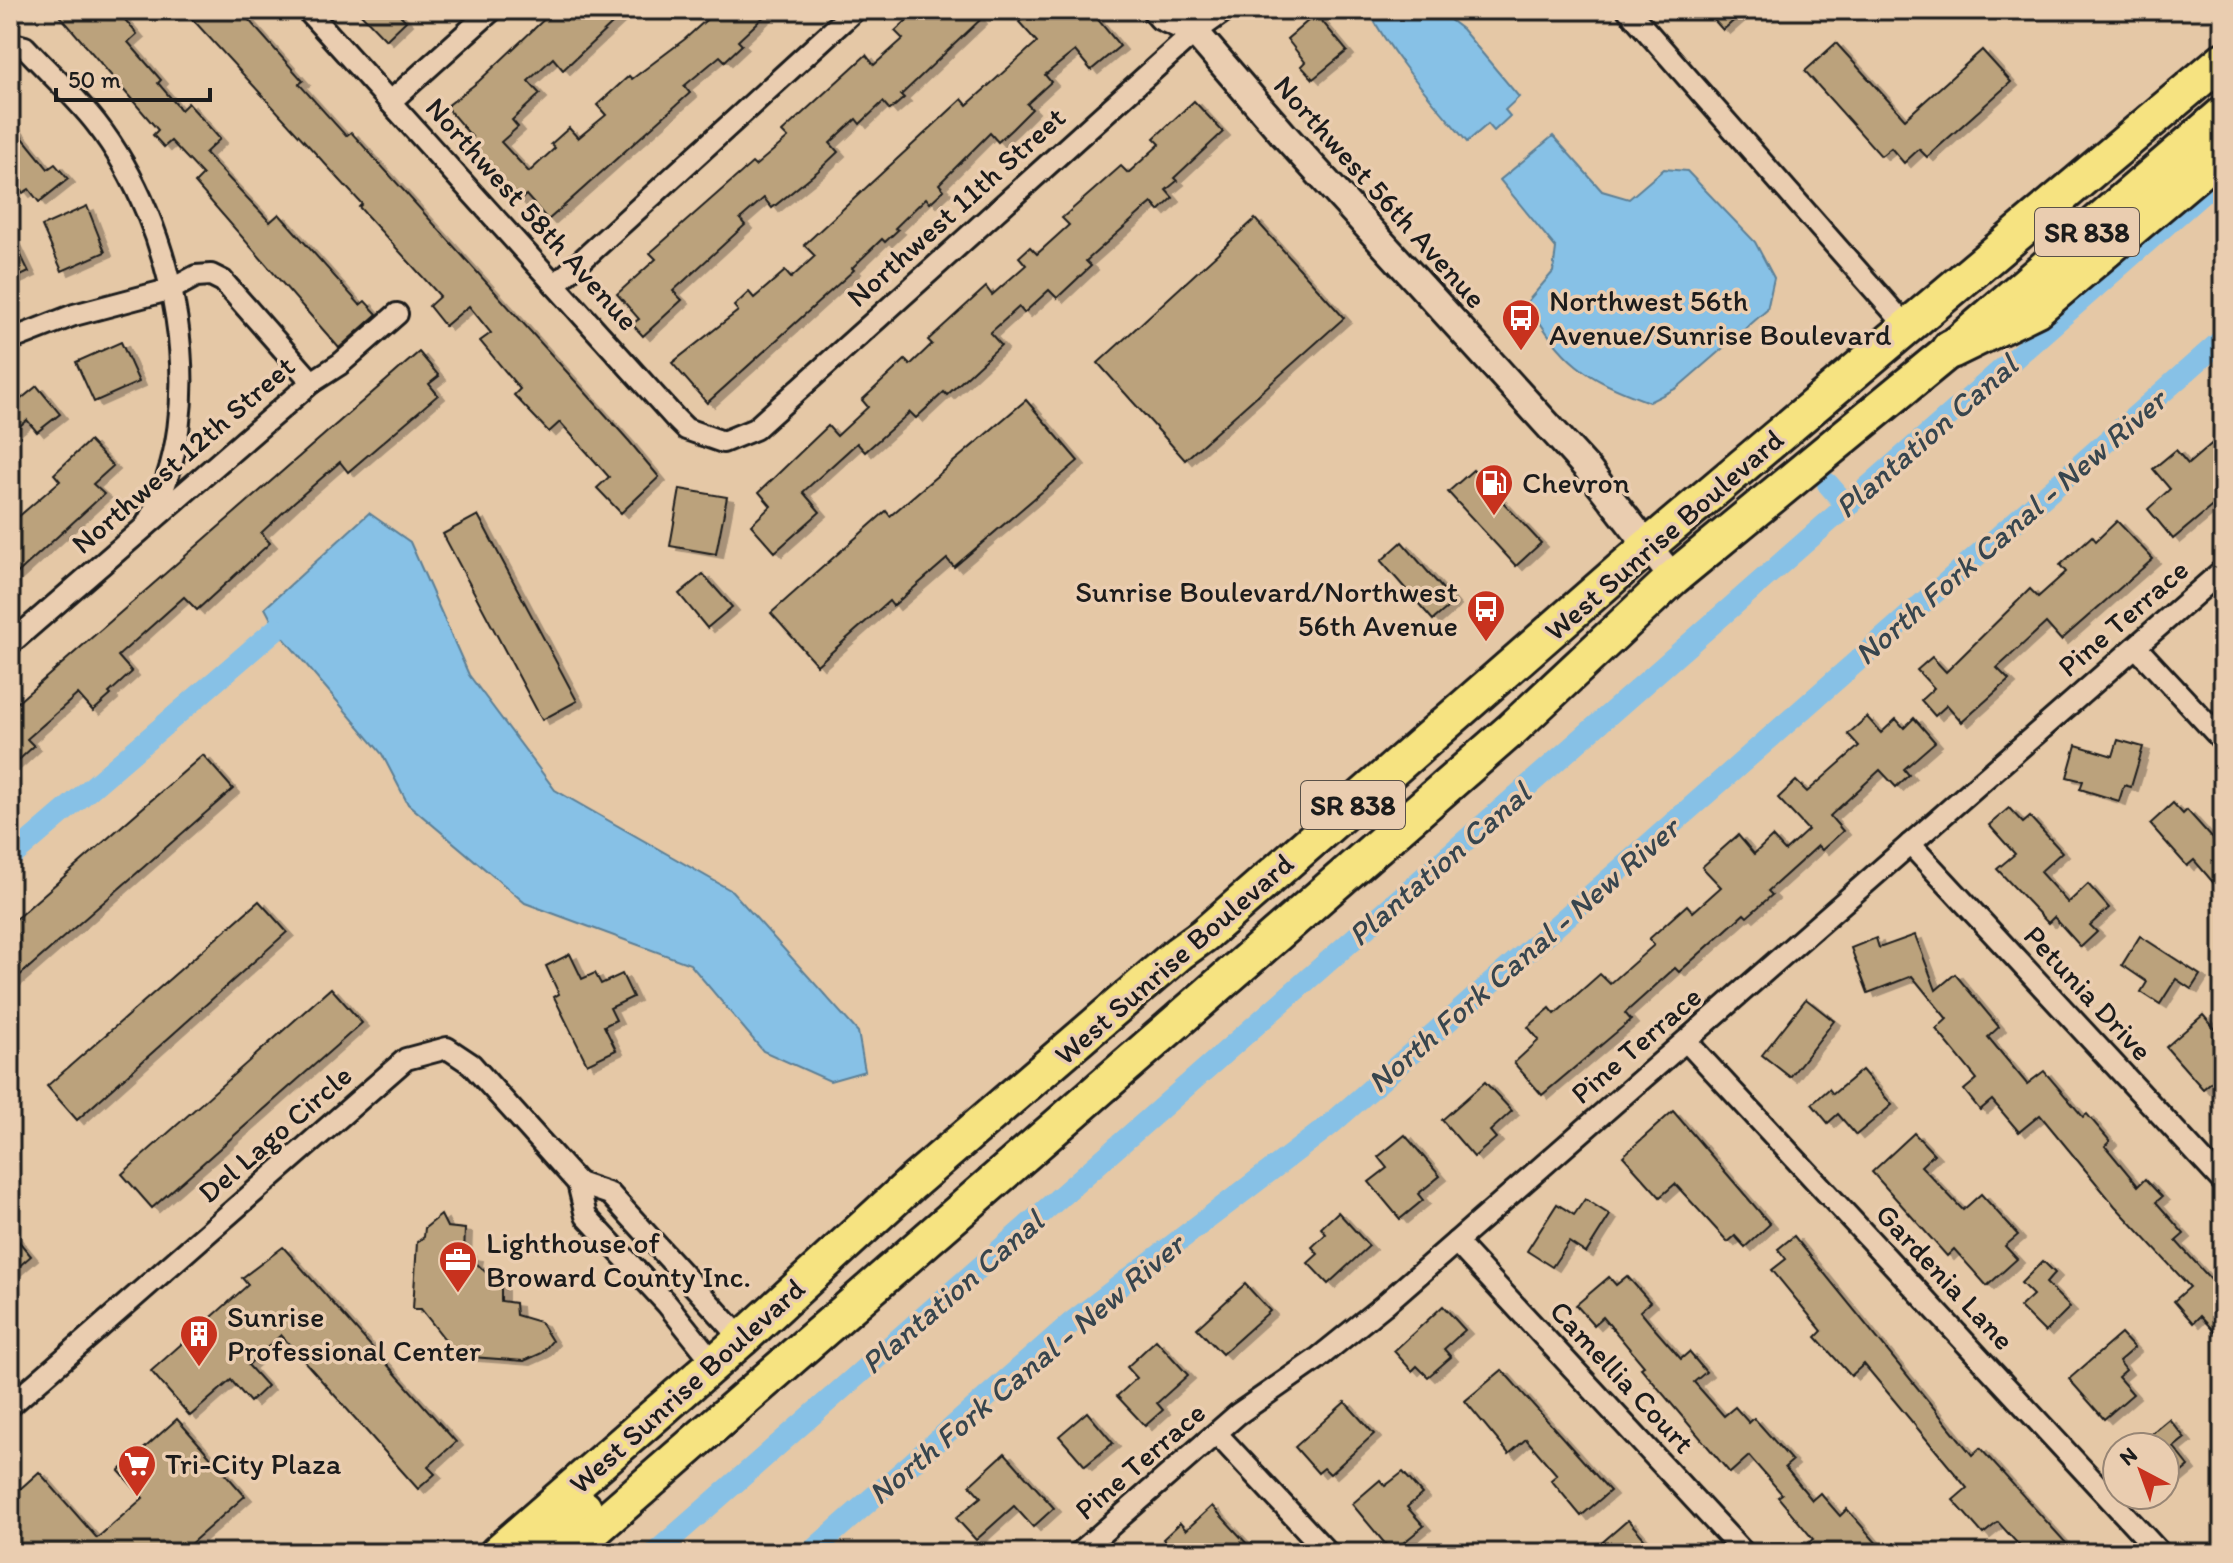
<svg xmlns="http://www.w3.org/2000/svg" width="2233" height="1563" font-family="Itim,sans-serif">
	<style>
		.water { fill: #87c1e6; stroke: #5c7f95; stroke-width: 2 }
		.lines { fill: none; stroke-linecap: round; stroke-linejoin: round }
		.canal { stroke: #87c1e6; stroke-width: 22 }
		.building { fill: #bba27b; stroke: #1c1c1c; stroke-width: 2; filter: url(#shadow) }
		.minor-casing { stroke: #1c1c1c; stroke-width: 26 }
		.tertiary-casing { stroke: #1c1c1c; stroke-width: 32 }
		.trunk-casing { stroke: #1c1c1c; stroke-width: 40 }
		.motorway-casing { stroke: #1c1c1c; stroke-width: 44 }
		.minor { stroke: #eacdb0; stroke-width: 20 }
		.tertiary { stroke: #eacdb0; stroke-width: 26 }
		.trunk { stroke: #f6e381; stroke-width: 34 }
		.motorway { stroke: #f6e381; stroke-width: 38 }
		.labels { text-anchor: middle; stroke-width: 7; stroke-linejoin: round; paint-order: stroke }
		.shield { fill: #eacdb0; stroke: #5a5148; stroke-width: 2 }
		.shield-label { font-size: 28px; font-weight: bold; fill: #1c1c1c }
		.street-label { font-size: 30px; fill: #1c1c1c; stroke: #eacdb0 }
		.poi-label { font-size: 30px; fill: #1c1c1c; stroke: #eacdb0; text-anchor: start }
		.water-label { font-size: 32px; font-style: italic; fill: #37454e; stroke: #eacdb0 }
	</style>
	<defs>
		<filter id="shadow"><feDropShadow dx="7" dy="4" stdDeviation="0" flood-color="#0004"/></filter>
	</defs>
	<rect width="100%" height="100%" fill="#e5c8a6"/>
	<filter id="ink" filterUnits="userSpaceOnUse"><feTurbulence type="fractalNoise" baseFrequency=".0125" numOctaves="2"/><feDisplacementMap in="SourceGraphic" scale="16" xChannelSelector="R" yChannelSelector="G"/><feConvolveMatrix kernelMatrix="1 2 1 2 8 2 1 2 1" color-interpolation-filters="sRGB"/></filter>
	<g filter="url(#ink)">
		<!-- water -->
		<g class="water">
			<path d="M1368,10h69l25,19 57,68 -14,13 5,6 -16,15 -6,-7 -21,18c-35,-42 -73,-83 -99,-132z"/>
			<path d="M1553,136l49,55 27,8 35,-30 23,2 68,71 19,36 -7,32 -90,78 -28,14c-66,-24 -86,-40 -122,-100l26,-30 3,-24 -56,-68z"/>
			<polygon points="369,513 410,542 469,675 555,790 732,891 858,1032 865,1071 830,1081 763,1051 690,964 525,903 408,804 382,754 276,629 265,608"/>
		</g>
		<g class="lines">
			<!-- canal -->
			<g class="canal">
				<polyline points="1828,484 1848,507"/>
				<polyline points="10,858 276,629"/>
				<polyline points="655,1553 2223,175"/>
				<polyline points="810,1553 1071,1323 1330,1125 2223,339"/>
			</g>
		</g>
		<!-- building -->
		<g class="building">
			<polygon points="55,10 117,10 137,34 128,42 161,80 158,83 181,110 188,103 220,139 205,153 270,222 279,214 360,305 365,301 377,314 339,348 195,183 203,175 171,141 164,147 153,135 158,130"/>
			<polygon points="184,10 240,10 303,81 299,84 346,136 351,132 629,441 659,477 621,513 597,488 609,477 560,422 549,432 514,395 520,389 480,341 491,333 469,306 445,326 429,306 440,296 359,207 362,204"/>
			<polygon points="357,10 395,10 406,21 386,40"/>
			<polygon points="554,10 627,10 563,70 553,58 528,81 540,94 512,120 518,127 501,142 529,172 555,148 551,144 569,128 578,138 606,115 597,105 629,76 632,79 685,39 716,11 722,17 730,10 771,10 738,41 742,45 725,61 720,56 684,86 690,93 548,220 526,195 519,201 468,141 472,137 446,107 479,81"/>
			<polygon points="918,10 971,10 980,20 901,95 904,98 890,110 883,102 860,124 856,119 830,143 838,152 818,171 772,208 764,198 740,219 745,225 673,291 682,300 643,336 632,324 639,319 617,294 656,259 650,253 752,163 755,166 788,138 782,132 866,55 874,65 903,39 895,31"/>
			<polygon points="1032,10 1090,10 1120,46 1091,70 1075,51 1045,75 1051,82 1027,104 1032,109 1012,129 998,142 990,133 939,184 944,190 930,203 926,198 895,228 898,230 885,242 882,239 852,268 854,270 707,403 672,363 738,311 734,306 749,292 754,298 785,271 791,278 815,256 804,245 962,99 967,105 1037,42 1019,22"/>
			<polygon points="1705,10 1746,10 1723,30"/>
			<polygon points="1316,14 1347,51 1313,79 1301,66 1305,62 1287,39"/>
			<polygon points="1836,43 1905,119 1982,50 2011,82 1927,157 1919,149 1904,163 1891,148 1881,156 1805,71"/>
			<polygon points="1194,101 1223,132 1174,178 1177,181 1166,190 1173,198 1159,211 1152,203 1141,212 1086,261 1091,266 1057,298 1049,290 1024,313 1019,307 990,333 1001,345 947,395 944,392 916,418 910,412 865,452 857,443 803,492 820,512 775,552 751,525 771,506 759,492 828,426 837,436 868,407 862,400 905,360 910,365 932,344 928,340 986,287 992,295 1026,265 1019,257 1030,247 1037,254 1069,225 1062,218 1121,166 1128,173 1160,144 1154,138"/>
			<polygon points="10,122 48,169 55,164 68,179 39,202 29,189 23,193 10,177"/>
			<polygon points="87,206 105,252 62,271 42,226"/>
			<polygon points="1255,219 1344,318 1185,460 1098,363"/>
			<polygon points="10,233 29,272 10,281"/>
			<polygon points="121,342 139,382 94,402 76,362"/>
			<polygon points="419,352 439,376 429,384 438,395 348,472 340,462 293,503 261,533 270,543 197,610 184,597 118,656 132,672 109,693 111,695 93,711 78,694 27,739 34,746 10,768 10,709"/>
			<polygon points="37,386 60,414 37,432 27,420 10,434 10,408"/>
			<polygon points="1026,400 1078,461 954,567 947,559 893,606 889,601 817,665 771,613 886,511 890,516"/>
			<polygon points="2223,434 2223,497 2173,539 2148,509 2170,489 2153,469 2176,450 2188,464"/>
			<polygon points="89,441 113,466 93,484 104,494 10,580 10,524 60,481 54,474"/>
			<polygon points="1473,470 1541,543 1516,566 1448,492"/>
			<polygon points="680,489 727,497 716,554 670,546"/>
			<polygon points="478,515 577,701 542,720 443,534"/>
			<polygon points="2117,521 2153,559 2061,640 2046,623 1997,668 2009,680 1962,722 1947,705 1935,716 1921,700 1934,688 1917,670 1932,657 1946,672 2030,589 2038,597 2066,572 2060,565 2092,536 2096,541"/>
			<polygon points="1402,542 1454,602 1433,620 1381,561"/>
			<polygon points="703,574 732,607 707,628 679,594"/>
			<polygon points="1867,717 1881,733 1896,719 1904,728 1914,718 1935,742 1904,769 1909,775 1896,787 1880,770 1830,816 1843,831 1822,850 1818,846 1768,891 1772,895 1747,917 1744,914 1679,972 1675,968 1625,1013 1631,1020 1542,1095 1514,1063 1539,1040 1528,1027 1550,1008 1555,1014 1600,974 1610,984 1654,945 1649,939 1687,905 1693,912 1721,887 1702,867 1738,835 1754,854 1772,837 1785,851 1808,830 1778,798 1796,781 1807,792 1859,746 1848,734"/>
			<polygon points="2118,740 2143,747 2131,787 2124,785 2119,801 2080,789 2083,781 2067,777 2076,745 2113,756"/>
			<polygon points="203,755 233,789 10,984 10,924"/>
			<polygon points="2173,803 2183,814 2187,810 2223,850 2223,894 2194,860 2187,866 2150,824"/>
			<polygon points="2009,808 2023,823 2030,817 2062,852 2040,872 2068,903 2088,884 2109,908 2090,925 2097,932 2081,947 2054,917 2048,923 1997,869 2015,854 1989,825"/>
			<polygon points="259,901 287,932 77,1120 47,1086"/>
			<polygon points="1915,935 1936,990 1955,974 1999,1027 1988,1037 2027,1084 2044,1071 2083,1117 2087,1114 2110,1141 2105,1146 2138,1186 2145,1179 2162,1197 2156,1202 2184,1234 2176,1241 2223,1293 2223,1341 2200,1316 2193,1323 2174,1301 2190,1287 2115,1206 2040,1115 2019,1132 1992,1100 1980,1110 1964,1090 1977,1079 1936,1029 1947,1019 1912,976 1868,993 1851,948 1876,938 1879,948"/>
			<polygon points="2140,936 2200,975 2191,989 2176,979 2160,1004 2141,992 2147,982 2122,965"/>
			<polygon points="570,954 582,979 595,973 601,984 622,974 633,997 610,1008 616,1020 604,1026 616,1050 587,1064 554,997 559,994 546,966"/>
			<polygon points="331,988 362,1023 152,1208 122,1174"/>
			<polygon points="1806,999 1834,1021 1790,1077 1762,1055"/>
			<polygon points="2203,1015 2223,1038 2223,1072 2203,1089 2166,1047"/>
			<polygon points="1862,1070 1892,1105 1856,1135 1838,1114 1828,1123 1812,1104 1829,1089 1833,1094"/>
			<polygon points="1485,1082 1512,1111 1490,1131 1496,1138 1474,1157 1442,1120"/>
			<polygon points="1673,1111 1770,1224 1745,1247 1735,1236 1728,1242 1675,1184 1660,1197 1623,1156"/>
			<polygon points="1914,1133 1934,1154 1921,1166 1963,1210 1981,1194 2018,1235 2005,1246 2017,1259 1987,1286 1954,1249 1947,1256 1872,1172"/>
			<polygon points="1405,1135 1440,1176 1418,1194 1423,1200 1400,1219 1369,1182 1387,1168 1378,1157"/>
			<polygon points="1585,1199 1610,1215 1586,1253 1569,1242 1552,1267 1527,1251 1557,1204 1574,1215"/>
			<polygon points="1338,1212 1369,1246 1328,1284 1308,1263 1318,1254 1312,1247 1326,1234 1321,1228"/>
			<polygon points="441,1215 447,1227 465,1229 464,1255 476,1257 475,1262 501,1287 501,1301 515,1303 516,1315 540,1322 552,1341 542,1353 524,1361 458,1356 421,1309 413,1309 417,1242 424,1237 425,1228"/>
			<polygon points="10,1231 31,1256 10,1274"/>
			<polygon points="1794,1236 1972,1455 1980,1448 2075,1553 2026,1553 1998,1522 1983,1534 1953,1500 1967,1488 1864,1364 1851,1376 1816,1337 1822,1331 1772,1270 1786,1259 1778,1249"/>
			<polygon points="283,1247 456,1442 428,1467 435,1474 418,1489 281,1335 248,1365 267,1386 250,1402 231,1380 190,1416 151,1371 248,1285 242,1278"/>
			<polygon points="2043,1261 2055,1273 2046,1283 2070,1307 2045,1332 2020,1307 2033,1295 2021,1283"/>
			<polygon points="1627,1276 1650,1302 1640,1311 1653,1327 1681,1359 1689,1352 1706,1372 1694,1382 1724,1416 1735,1407 1749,1423 1754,1418 1792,1461 1785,1467 1812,1500 1820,1493 1840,1516 1847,1509 1885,1553 1796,1553 1813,1539 1778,1497 1782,1494 1749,1456 1730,1473 1641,1368 1644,1366 1603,1317 1594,1325 1576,1305 1609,1277 1616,1285"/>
			<polygon points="1245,1284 1270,1311 1222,1354 1197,1328"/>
			<polygon points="1443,1306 1465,1330 1444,1349 1451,1357 1428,1377 1417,1366 1412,1371 1394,1351"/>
			<polygon points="2121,1334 2134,1348 2119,1361 2126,1370 2118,1377 2133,1394 2104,1419 2069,1379"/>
			<polygon points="1156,1340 1188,1375 1157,1403 1163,1410 1145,1426 1117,1396 1137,1378 1127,1367"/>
			<polygon points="1502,1370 1610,1491 1581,1516 1551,1480 1557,1475 1526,1439 1509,1454 1465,1401"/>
			<polygon points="1345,1402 1374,1434 1330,1474 1324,1468 1318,1473 1295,1447"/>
			<polygon points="1087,1412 1113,1443 1085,1466 1059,1436"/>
			<polygon points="177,1419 245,1496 180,1553 10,1553 10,1498 39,1472 97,1538 143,1498 119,1471"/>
			<polygon points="2169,1419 2185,1438 2174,1447 2189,1466 2165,1486 2165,1447 2135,1447"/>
			<polygon points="1005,1453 1054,1508 1033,1527 1014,1506 976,1540 956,1518 981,1497 970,1485"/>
			<polygon points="1403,1472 1422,1494 1407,1507 1424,1526 1392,1552 1352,1504 1380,1480 1385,1486"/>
			<polygon points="1212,1506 1248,1545 1238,1553 1176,1553 1163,1539 1180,1523 1186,1530"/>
			<polygon points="1628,1520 1657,1553 1590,1553"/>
		</g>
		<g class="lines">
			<defs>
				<g id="minor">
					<polyline points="307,10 675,418 686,429 723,442 755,429 1195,32 1226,10"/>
					<polyline points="1628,10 1908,328"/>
					<path d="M10,43l15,4c23,25 50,49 71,76 79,101 119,286 50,402"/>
					<polyline points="390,102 492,10"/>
					<polyline points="555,285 855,10"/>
					<polyline points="10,340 74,315 172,289 196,276 211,275 223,281 312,382"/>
					<polyline points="10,644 312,382 340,364 397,314"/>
					<polyline points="2136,647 2223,741"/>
					<polyline points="1910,844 2223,1182"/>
					<polyline points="1686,1041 2160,1553"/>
					<polyline points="578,1183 610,1194 742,1339"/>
					<polyline points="1456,1242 1744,1553"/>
					<polyline points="10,1406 406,1059 447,1048 471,1064 578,1183 586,1216 667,1304 714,1363"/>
					<polyline points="1217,1434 1328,1553"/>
					<polyline points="1079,1553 1238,1414 1317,1359 1384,1305 2223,570"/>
				</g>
				<g id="tertiary">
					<polyline points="1156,10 1162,17 1195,32"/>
					<polyline points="1186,10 1195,32 1284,135 1586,467 1673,578"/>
				</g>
				<g id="trunk">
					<polyline points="497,1553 742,1339 912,1183 1179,953 1204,935 1648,546 2223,60"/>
					<polyline points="533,1553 584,1508"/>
					<polyline points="568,1553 1512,729 1673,578 1951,349 2223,114"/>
				</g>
				<polyline id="motorway" points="1951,349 2035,308 2223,149"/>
			</defs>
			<!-- minor casing -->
			<use href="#minor" class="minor-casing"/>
			<!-- tertiary casing -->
			<use href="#tertiary" class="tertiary-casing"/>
			<!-- trunk casing -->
			<use href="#trunk" class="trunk-casing"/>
			<!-- motorway casing -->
			<use href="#motorway" class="motorway-casing"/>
			<!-- minor -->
			<use href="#minor" class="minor"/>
			<!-- tertiary -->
			<use href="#tertiary" class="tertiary"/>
			<!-- trunk -->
			<use href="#trunk" class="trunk"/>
			<!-- motorway -->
			<use href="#motorway" class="motorway"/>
		</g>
	</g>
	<!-- icons -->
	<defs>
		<symbol id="bus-pin" viewBox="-11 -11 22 30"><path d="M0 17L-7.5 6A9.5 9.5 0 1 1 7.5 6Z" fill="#c8321e" stroke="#eacdb0"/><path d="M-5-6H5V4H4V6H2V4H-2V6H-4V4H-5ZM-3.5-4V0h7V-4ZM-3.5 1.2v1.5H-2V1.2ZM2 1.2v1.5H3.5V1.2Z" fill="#fff"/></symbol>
		<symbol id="fuel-pin" viewBox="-11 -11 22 30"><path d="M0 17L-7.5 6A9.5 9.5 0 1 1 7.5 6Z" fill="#c8321e" stroke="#eacdb0"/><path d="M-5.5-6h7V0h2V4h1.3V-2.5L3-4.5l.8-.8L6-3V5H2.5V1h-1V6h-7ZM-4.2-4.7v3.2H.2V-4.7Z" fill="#fff"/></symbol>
		<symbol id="office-pin" viewBox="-11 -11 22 30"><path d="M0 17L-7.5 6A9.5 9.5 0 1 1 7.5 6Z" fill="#c8321e" stroke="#eacdb0"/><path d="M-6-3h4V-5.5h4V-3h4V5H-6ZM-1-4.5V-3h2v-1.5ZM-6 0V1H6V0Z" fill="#fff"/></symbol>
		<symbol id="building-pin" viewBox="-11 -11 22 30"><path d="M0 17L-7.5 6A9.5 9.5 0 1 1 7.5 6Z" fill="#c8321e" stroke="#eacdb0"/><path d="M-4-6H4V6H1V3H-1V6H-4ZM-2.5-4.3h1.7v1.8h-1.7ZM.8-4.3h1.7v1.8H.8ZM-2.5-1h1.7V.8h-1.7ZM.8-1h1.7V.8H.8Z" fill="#fff"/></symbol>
		<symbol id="supermarket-pin" viewBox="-11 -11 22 30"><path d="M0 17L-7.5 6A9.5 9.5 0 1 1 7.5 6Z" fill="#c8321e" stroke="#eacdb0"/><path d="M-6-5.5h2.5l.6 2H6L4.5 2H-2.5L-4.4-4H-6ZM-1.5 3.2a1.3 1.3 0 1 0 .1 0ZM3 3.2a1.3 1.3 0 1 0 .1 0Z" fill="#fff"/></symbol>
	</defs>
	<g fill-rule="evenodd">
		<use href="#bus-pin" x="1499" y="296" width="44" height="60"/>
		<use href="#fuel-pin" x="1472" y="461" width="44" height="60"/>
		<use href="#bus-pin" x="1464" y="587" width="44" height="60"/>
		<use href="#office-pin" x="436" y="1238" width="44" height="60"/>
		<use href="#building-pin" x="177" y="1312" width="44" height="60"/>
		<use href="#supermarket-pin" x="115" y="1442" width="44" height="60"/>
	</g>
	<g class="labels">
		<!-- shield labels -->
		<g class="shield">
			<rect x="2035" y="208" width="104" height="48" rx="6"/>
			<rect x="1301" y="781" width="104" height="48" rx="6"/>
		</g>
		<g class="shield-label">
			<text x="2087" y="242">SR 838</text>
			<text x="1353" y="815">SR 838</text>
		</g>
		<!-- street labels -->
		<g class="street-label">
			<text transform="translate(1380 192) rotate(48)" y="10">Northwest 56th Avenue</text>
			<text transform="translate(956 207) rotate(-42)" y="10">Northwest 11th Street</text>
			<text transform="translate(532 214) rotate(48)" y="10">Northwest 58th Avenue</text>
			<text transform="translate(183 455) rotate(-41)" y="10">Northwest 12th Street</text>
			<text transform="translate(1664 535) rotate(-41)" y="10">West Sunrise Boulevard</text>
			<text transform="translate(2123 618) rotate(-41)" y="10">Pine Terrace</text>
			<text transform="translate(1174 959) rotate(-41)" y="10">West Sunrise Boulevard</text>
			<text transform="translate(2088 993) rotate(47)" y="10">Petunia Drive</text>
			<text transform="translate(1636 1045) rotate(-41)" y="10">Pine Terrace</text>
			<text transform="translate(275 1134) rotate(-41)" y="10">Del Lago Circle</text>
			<text transform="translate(1945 1277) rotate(47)" y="10">Gardenia Lane</text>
			<text transform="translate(1622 1377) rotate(47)" y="10">Camellia Court</text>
			<text transform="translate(687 1386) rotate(-42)" y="10">West Sunrise Boulevard</text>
			<text transform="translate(1140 1461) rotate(-41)" y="10">Pine Terrace</text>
		</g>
		<!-- poi labels -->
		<g class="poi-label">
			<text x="1549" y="311">Northwest 56th<tspan x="1549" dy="34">Avenue/Sunrise Boulevard</tspan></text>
			<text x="1522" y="493">Chevron</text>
			<text x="1458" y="602" text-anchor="end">Sunrise Boulevard/Northwest<tspan x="1458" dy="34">56th Avenue</tspan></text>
			<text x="486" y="1253">Lighthouse of<tspan x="486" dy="34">Broward County Inc.</tspan></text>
			<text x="227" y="1327">Sunrise<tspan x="227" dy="34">Professional Center</tspan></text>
			<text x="165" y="1474">Tri-City Plaza</text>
		</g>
		<!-- water labels -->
		<g class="water-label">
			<text transform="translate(1926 436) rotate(-41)" y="11">Plantation Canal</text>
			<text transform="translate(2010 527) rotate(-41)" y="11">North Fork Canal - New River</text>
			<text transform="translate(1439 864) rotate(-41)" y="11">Plantation Canal</text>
			<text transform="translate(1523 955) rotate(-41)" y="11">North Fork Canal - New River</text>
			<text transform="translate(952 1292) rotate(-41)" y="11">Plantation Canal</text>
			<text transform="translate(1026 1369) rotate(-40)" y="11">North Fork Canal - New River</text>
		</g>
	</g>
	<!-- margin -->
	<rect width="2233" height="1563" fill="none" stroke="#eacdb0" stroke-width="40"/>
	<rect x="20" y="20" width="2193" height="1523" fill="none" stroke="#1c1c1c" stroke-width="3" filter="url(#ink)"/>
	<!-- north arrow -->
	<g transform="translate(2141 1471) rotate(319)"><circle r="38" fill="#eacdb0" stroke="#988675" stroke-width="2"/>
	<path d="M0-6L14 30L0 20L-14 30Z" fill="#c8321e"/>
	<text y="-12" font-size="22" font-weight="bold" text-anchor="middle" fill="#1c1c1c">N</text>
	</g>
	<!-- scale -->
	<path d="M56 88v12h154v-12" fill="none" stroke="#1c1c1c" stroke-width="4"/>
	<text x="68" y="88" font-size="24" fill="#1c1c1c" stroke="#eacdb0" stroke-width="6" paint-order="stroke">50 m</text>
</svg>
